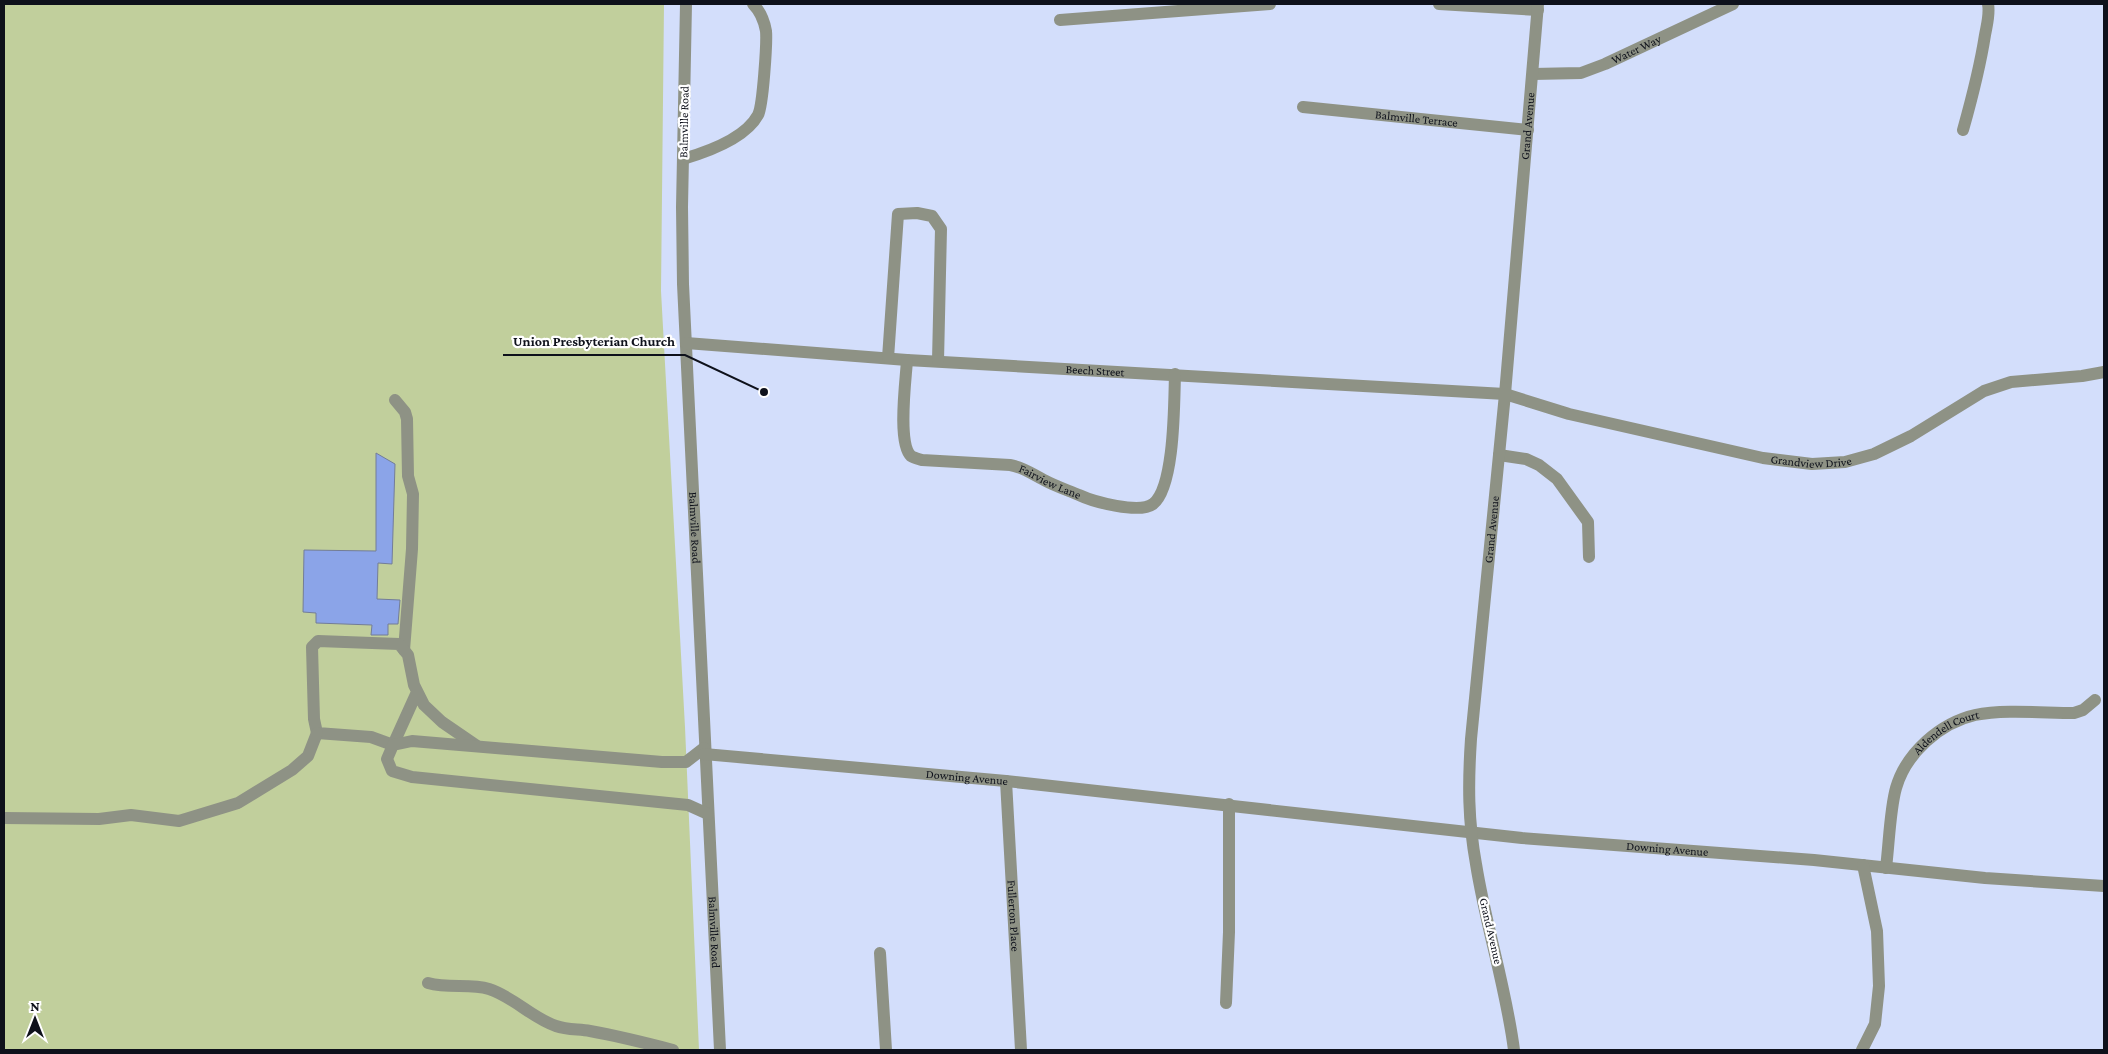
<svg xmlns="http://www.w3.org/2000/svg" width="2108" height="1054" font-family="'Crimson Pro',serif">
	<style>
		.green { fill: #c1cf9c }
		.building { fill: #8ba4e8; stroke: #737d97 }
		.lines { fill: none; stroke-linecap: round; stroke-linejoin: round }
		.minor { stroke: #8e9285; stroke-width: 12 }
		.labels { text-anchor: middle; stroke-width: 4.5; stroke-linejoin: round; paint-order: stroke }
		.street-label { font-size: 12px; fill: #0e111b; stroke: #fff }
		.leader { fill: none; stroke: #0e111b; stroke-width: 2 }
		.callout-dot { fill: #0e111b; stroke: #fff; stroke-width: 2 }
		.callout-label { font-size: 14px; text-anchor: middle; font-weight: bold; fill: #0e111b; stroke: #fff; stroke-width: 4.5; stroke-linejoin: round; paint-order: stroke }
	</style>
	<rect width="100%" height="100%" fill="#d3defb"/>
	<!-- green -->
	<polygon class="green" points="4,4 664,4 661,291 685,727 699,1050 4,1050"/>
	<!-- building -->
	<polygon class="building" points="376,453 395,464 392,564 378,563 377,599 400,600 398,624 388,624 388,635 371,635 372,625 316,623 316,613 303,612 304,550 376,551"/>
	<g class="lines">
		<!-- minor -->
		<g class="minor">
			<path id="s1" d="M686,4l-4,203 1,77 37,766"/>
			<polyline points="1439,4 1538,10"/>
			<polyline points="1060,20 1270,4"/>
			<path id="s2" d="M1533,74l48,-1 24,-9 128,-60"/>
			<path id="s3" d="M1303,107l225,23"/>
			<path d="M1963,130c9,-32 17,-63 22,-95 2,-11 5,-21 3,-31"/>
			<path d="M683,159c24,-7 62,-20 75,-44 5,-9 9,-73 8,-84 -2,-11 -5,-19 -13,-27"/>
			<path id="s4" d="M686,343l221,17 598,34 64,20 194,44 49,6 33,-2 29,-8 37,-18 73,-45 27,-9 71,-6 22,-4"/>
			<polyline points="888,358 898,214 917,213 932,216 941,229 938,361"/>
			<path id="s5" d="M907,360c-1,19 -10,83 4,96 3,2 8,3 11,4l88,5c13,2 22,9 34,15 11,6 23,10 35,15 15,7 60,19 74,9 22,-17 21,-102 22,-130"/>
			<polyline points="395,400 405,412 407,419 408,476 413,494 412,549 404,650"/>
			<polyline points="1499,455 1526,459 1539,465 1557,479 1588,522 1589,557"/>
			<polyline points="417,692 393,745 371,737 317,733 314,719 312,647 318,641 399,644 408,655 414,685 424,705 442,722 477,746"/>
			<polyline points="704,748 686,762 662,762 412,741 393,745 387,759 392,771 412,777 688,805 708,814"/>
			<path id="s6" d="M704,754l302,27 516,57 292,22 171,18 119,8"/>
			<path id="s7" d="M1006,781l15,269"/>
			<polyline points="4,818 99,819 131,815 179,821 238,803 292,770 308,756 317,733"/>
			<path id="s8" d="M1886,868c3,-24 4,-59 10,-80 10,-35 44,-65 79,-73 29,-6 69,-2 99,-2l9,-3 12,-10"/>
			<polyline points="880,953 886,1050"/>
			<path d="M428,983c21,6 42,0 61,6 25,8 43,29 67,37 11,4 23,3 34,5 28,5 56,12 83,19"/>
			<polyline points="1226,1003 1229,932 1229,804"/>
			<path id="s9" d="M1514,1050c-8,-63 -28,-123 -38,-186 -8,-44 -8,-80 -5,-125l34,-345 33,-390"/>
			<polyline points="1862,1050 1875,1024 1879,986 1877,931 1863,865"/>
		</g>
	</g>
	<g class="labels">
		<!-- street labels -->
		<g class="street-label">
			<text dy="4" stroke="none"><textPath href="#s2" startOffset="108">Water Way</textPath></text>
			<text dy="4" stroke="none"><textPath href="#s3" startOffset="114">Balmville Terrace</textPath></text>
			<text transform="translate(684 122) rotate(-89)" y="4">Balmville Road</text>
			<text dy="4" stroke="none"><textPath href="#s9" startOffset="931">Grand Avenue</textPath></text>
			<text dy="4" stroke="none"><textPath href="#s4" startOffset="410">Beech Street</textPath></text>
			<text dy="4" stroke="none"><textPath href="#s4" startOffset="1135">Grandview Drive</textPath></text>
			<text dy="4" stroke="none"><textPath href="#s5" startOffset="241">Fairview Lane</textPath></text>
			<text dy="4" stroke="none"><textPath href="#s1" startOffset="524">Balmville Road</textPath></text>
			<text dy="4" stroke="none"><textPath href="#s9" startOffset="526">Grand Avenue</textPath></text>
			<text dy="4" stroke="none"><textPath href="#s8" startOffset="159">Aldendell Court</textPath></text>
			<text dy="4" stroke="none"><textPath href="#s6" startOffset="264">Downing Avenue</textPath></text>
			<text dy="4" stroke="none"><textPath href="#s6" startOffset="968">Downing Avenue</textPath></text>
			<text dy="4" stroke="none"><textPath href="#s7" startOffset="135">Fullerton Place</textPath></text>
			<text transform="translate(1491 931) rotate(77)" y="4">Grand Avenue</text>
			<text dy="4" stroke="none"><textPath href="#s1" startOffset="929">Balmville Road</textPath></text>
		</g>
	</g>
	<!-- callouts -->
	<path class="leader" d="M764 392L685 355H503"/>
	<circle class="callout-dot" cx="764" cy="392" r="5"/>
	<g class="callout-label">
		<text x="594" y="346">Union Presbyterian Church</text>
	</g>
	<!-- border -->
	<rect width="2108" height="1054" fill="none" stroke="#0e111b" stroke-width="10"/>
	<!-- north arrow -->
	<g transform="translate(35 1019)" stroke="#ffffff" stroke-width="4" paint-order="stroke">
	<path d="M0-4L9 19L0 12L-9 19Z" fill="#0e111b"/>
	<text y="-8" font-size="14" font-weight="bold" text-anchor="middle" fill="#0e111b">N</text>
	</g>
</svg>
